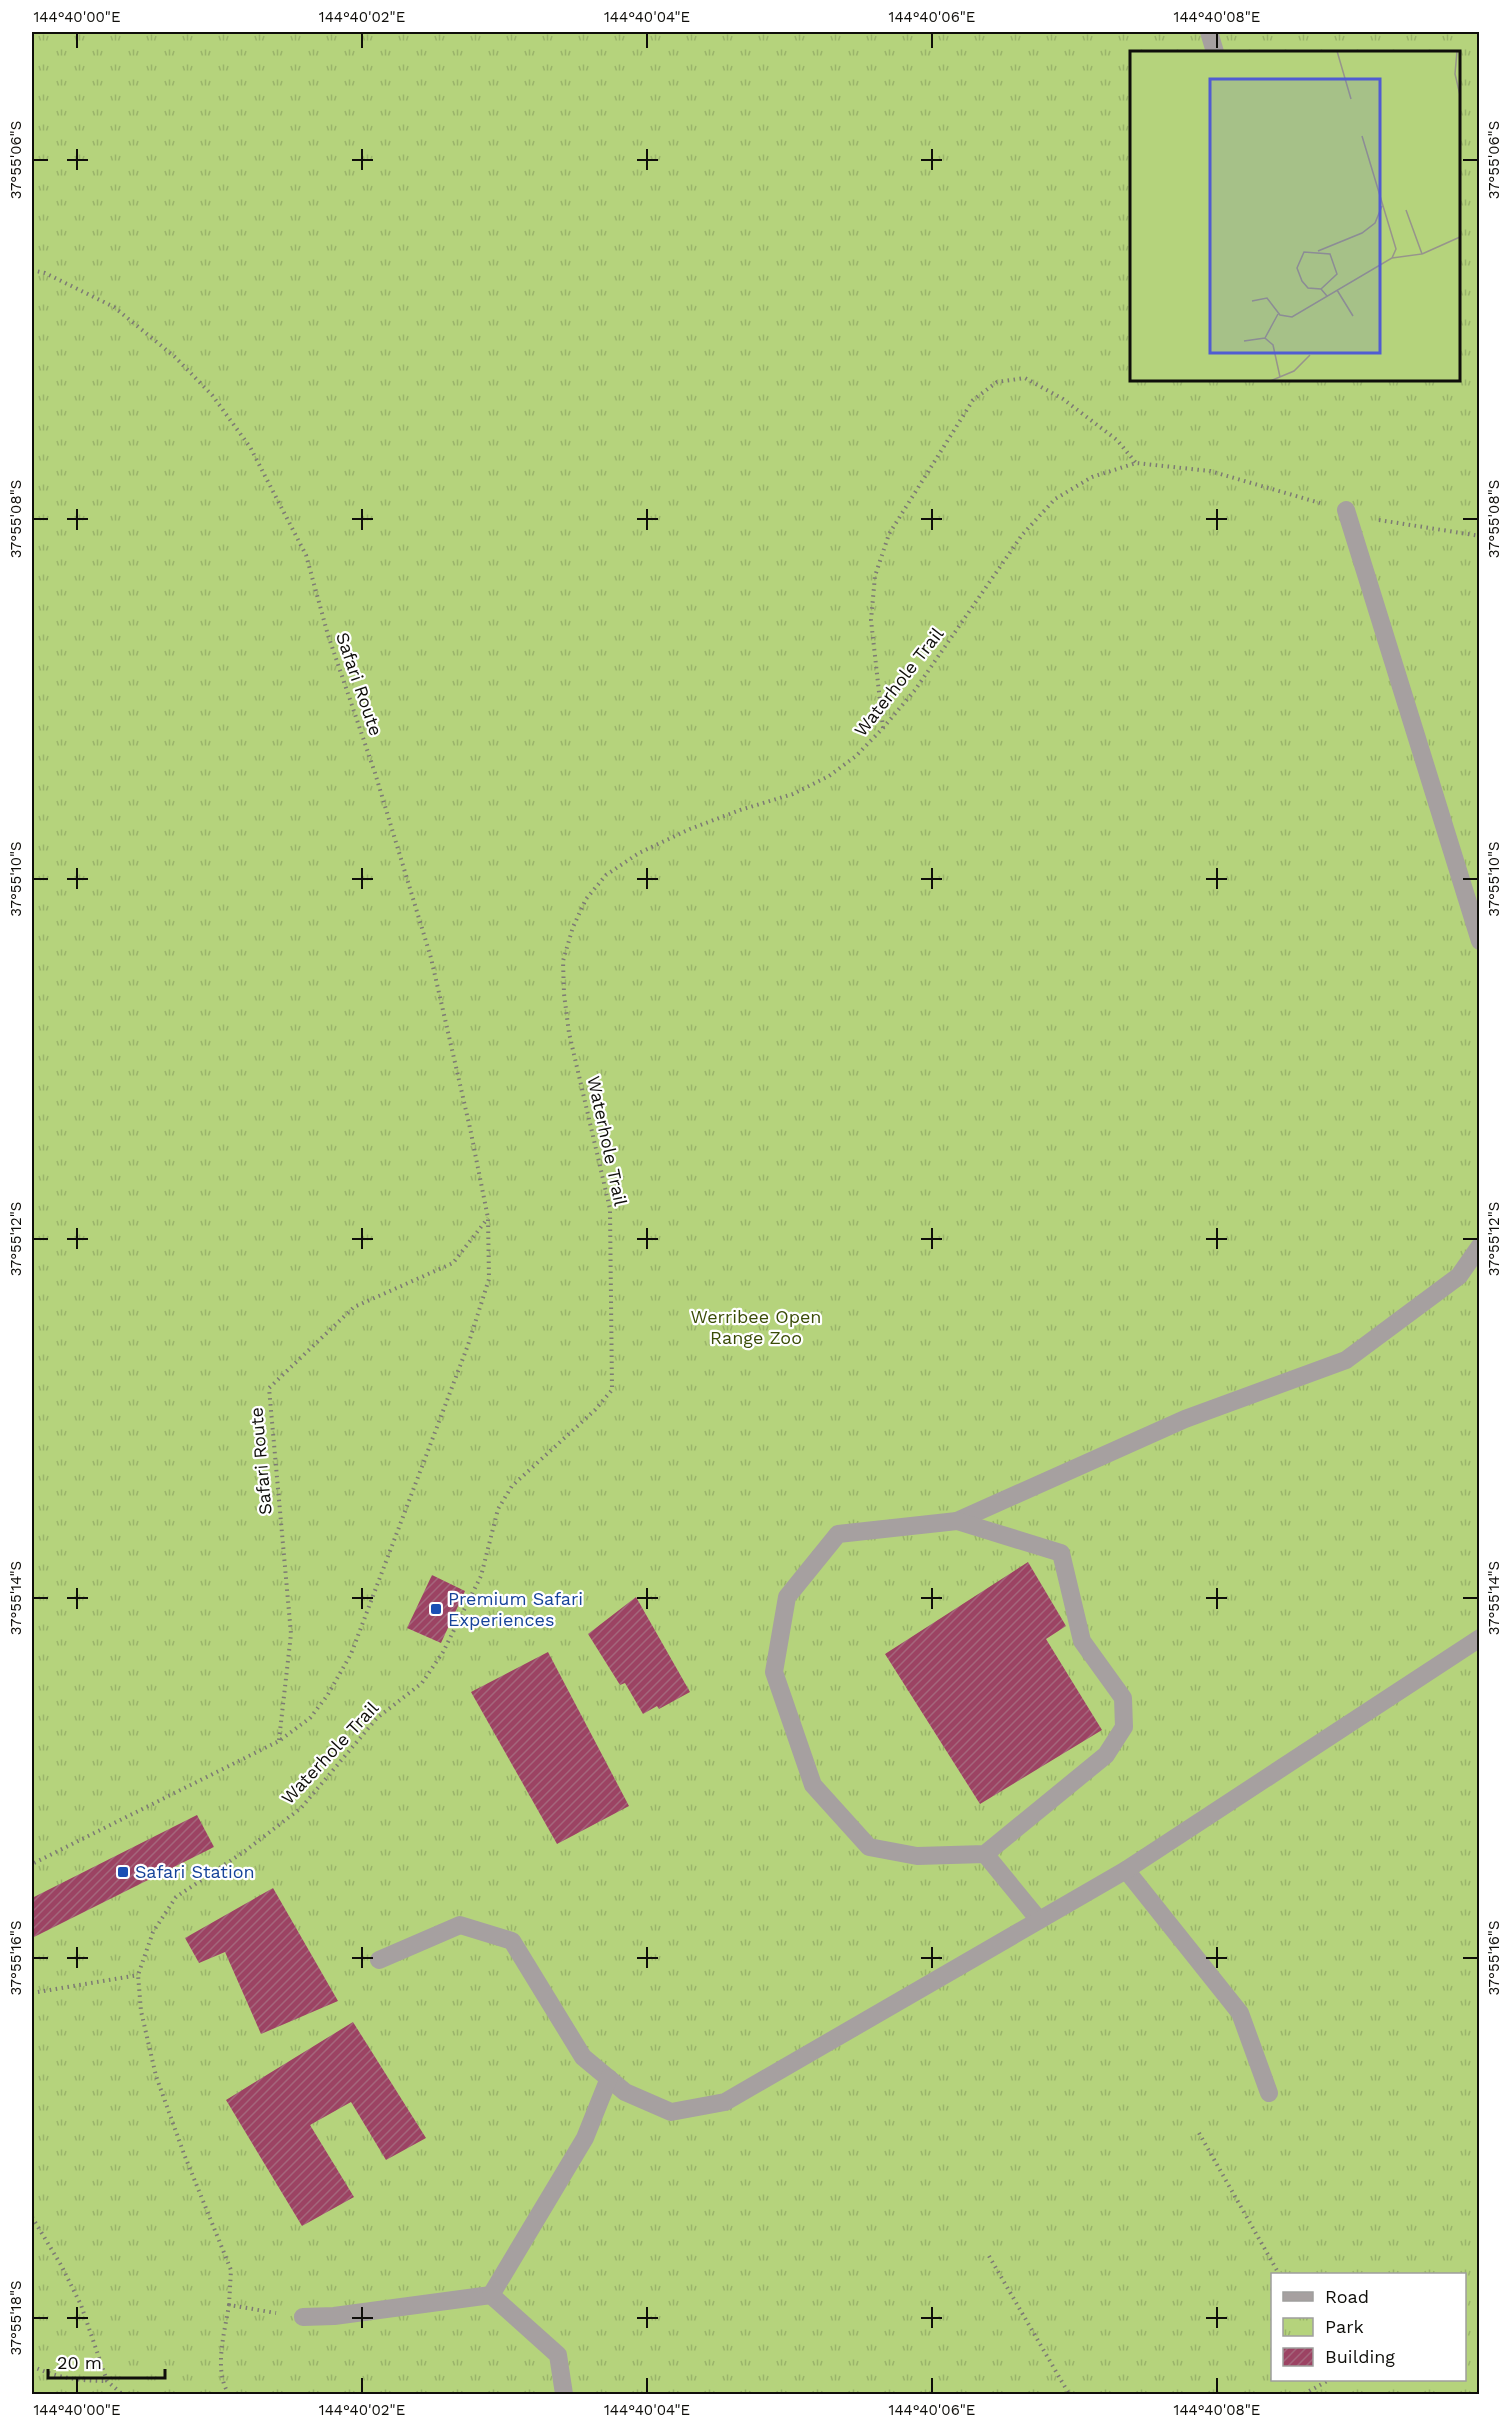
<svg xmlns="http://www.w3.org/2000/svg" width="1511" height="2426" font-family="'Work Sans',sans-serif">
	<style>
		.park { fill: url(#park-tufts); fill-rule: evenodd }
		.building { fill: url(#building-hatch) }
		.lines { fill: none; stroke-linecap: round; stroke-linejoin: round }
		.path { stroke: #7d7b74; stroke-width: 4; stroke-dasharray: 1.5 4.5; stroke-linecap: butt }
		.minor { stroke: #a6a0a0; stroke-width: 18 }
		.ticks { fill: none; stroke: #0f0e0a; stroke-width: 2 }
		.transit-dot { fill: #1a4fb4; stroke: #fff; stroke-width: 2 }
		.labels { text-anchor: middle; stroke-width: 4.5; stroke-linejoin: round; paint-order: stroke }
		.street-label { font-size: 18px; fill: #0f0e0a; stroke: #fff }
		.park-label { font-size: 18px; fill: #3a4c06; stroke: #fff }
		.transit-label { font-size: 18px; fill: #164399; stroke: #fff; text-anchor: start }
		.inset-road { fill: none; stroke: #97948c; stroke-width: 1.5 }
		.view { fill: #505cd2; fill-opacity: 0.15; stroke: #505cd2; stroke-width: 3 }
		.inset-edge { fill: none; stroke: #0f0e0a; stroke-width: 3 }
		.neatline { fill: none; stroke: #0f0e0a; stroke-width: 2 }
		.ticks-label { font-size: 15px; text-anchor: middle; fill: #0f0e0a }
	</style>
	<defs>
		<pattern id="park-tufts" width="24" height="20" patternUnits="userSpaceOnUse" patternTransform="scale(1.5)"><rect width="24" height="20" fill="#b5d37c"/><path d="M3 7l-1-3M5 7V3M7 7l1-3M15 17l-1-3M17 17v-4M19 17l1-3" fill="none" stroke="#9ab46a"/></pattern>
		<pattern id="building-hatch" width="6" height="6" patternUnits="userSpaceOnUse" patternTransform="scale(1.5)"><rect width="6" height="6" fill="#9c4363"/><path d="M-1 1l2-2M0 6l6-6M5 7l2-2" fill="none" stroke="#a4667c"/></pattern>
	</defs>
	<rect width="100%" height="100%" fill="#f1eee3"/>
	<!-- park -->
	<path class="park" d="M32,32h1447v2362h-1447zM1132,52h326v328h-326zM1272,2274h192v106h-192z"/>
	<!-- building -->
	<g class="building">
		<polygon points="1028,1562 1066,1626 1046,1639 1102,1730 980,1804 885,1654"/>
		<polygon points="432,1575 465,1591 441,1643 407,1628"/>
		<polygon points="636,1597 690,1692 659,1709 657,1706 643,1714 625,1683 620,1685 588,1634"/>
		<polygon points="548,1652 629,1806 557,1844 471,1692"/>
		<polygon points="197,1815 214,1847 32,1938 32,1898"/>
		<polygon points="273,1888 338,2001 261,2034 225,1952 199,1963 185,1938"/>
		<polygon points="353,2022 426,2138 386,2160 351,2102 310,2125 354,2197 302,2226 226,2100"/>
	</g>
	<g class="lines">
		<!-- path -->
		<g class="path">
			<polyline points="32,270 45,273 114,307 175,357 212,395 250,447 306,555 328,635 375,773 431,958 470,1128 488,1218 489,1279 468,1345 351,1654 327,1696 310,1718 279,1741 32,1864"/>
			<polyline points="1379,520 1480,536"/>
			<polyline points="883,728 871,620 875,576 889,534 973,400 997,382 1025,378 1063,399 1117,440 1136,463"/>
			<polyline points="279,1740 291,1634 269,1388 354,1307 453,1263 488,1218"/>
			<polyline points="32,1993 138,1975"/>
			<polyline points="1199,2133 1279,2274"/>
			<polyline points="32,2217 61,2265 81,2305 107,2381 122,2394"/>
			<polyline points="989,2256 1069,2394"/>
			<polyline points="229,2305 231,2270 184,2154 156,2076 141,2011 138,1975 153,1932 176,1897 245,1851 301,1808 377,1718 422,1683 443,1652 481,1576 498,1509 512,1486 595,1410 612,1390 610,1209 569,1033 564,994 563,961 573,927 586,899 606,875 639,853 690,829 740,810 793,794 829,776 856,756 883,728 915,690 1022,535 1055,499 1092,477 1136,463 1210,471 1320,503"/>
			<path d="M32,2366c24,12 48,15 75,15"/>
			<path d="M229,2394c-16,-23 -4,-63 0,-89l47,8"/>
			<polyline points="1304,2394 1329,2380"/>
		</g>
		<!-- minor -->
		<g class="minor">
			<polyline points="1209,32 1215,52"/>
			<polyline points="1346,510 1480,941"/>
			<polyline points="957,1521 1185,1419 1346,1360 1459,1276 1480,1246"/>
			<polyline points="985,1854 1106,1755 1124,1727 1123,1698 1082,1641 1061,1553 957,1521 838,1534 787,1597 774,1672 813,1785 869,1847 917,1856 985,1854 1039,1920"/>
			<polyline points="1126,1870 1240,2013 1269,2093"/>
			<polyline points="379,1960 460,1925 512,1941 583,2057 625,2092 671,2112 725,2102 1126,1870 1480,1638"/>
			<polyline points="303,2317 334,2316 491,2295"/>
			<polyline points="564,2394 558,2355 491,2295 585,2138 609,2078"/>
		</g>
	</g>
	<!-- ticks -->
	<path class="ticks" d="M77,33v15M362,33v15M647,33v15M932,33v15M1217,33v15M77,149v21M362,149v21M647,149v21M932,149v21M33,160h15M67,160h21M352,160h21M637,160h21M921,160h21M1463,160h15M77,509v21M362,509v21M647,509v21M932,509v21M1217,509v21M33,519h15M67,519h21M352,519h21M637,519h21M921,519h21M1206,519h21M1463,519h15M77,868v21M362,868v21M647,868v21M932,868v21M1217,868v21M33,879h15M67,879h21M352,879h21M637,879h21M921,879h21M1206,879h21M1463,879h15M77,1228v21M362,1228v21M647,1228v21M932,1228v21M1217,1228v21M33,1239h15M67,1239h21M352,1239h21M637,1239h21M921,1239h21M1206,1239h21M1463,1239h15M77,1588v21M362,1588v21M647,1588v21M932,1588v21M1217,1588v21M33,1598h15M67,1598h21M352,1598h21M637,1598h21M921,1598h21M1206,1598h21M1463,1598h15M77,1947v21M362,1947v21M647,1947v21M932,1947v21M1217,1947v21M33,1958h15M67,1958h21M352,1958h21M637,1958h21M921,1958h21M1206,1958h21M1463,1958h15M77,2307v21M362,2307v21M647,2307v21M932,2307v21M1217,2307v21M33,2318h15M67,2318h21M352,2318h21M637,2318h21M921,2318h21M1206,2318h21M77,2378v15M362,2378v15M647,2378v15M932,2378v15M1217,2378v15"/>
	<!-- markers -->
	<g class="transit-dot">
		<rect x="430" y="1603" width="12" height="12" rx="3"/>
		<rect x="117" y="1866" width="12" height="12" rx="3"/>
	</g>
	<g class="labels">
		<!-- street labels -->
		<g class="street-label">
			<text transform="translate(899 682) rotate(-52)" y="6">Waterhole Trail</text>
			<text transform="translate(359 684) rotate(71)" y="6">Safari Route</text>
			<text transform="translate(607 1141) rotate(78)" y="6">Waterhole Trail</text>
			<text transform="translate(261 1461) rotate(-95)" y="6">Safari Route</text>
			<text transform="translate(330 1753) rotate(-47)" y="6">Waterhole Trail</text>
		</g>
		<!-- park labels -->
		<g class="park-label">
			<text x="756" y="1323">Werribee Open<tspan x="756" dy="21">Range Zoo</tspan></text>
		</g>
		<!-- transit labels -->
		<g class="transit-label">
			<text x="448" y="1605">Premium Safari<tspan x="448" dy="21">Experiences</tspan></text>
			<text x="135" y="1878">Safari Station</text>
		</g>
	</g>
	<!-- overview -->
	<g transform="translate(1130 51)">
		<rect width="330" height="330" fill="#f1eee3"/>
		<path d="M0,0h330v330h-330z" fill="#b5d37c"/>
		<path class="inset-road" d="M207,0l14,48M327,0l-2,23 5,21M188,200l44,-18 13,-10 7,-17M292,203l38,-17M262,207l30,-4 -16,-44M191,238l16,-15 -7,-20 -26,-2 -7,16 5,13 6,7 13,1 6,7M207,239l16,26M122,250l15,-3 13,17 12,2 100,-59 4,-9 -34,-113M148,263l-13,24 8,7 7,32M114,290l21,-3M140,330l24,-10 16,-16"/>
		<path class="view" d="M80,28h170v274h-170z"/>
		<rect width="330" height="330" class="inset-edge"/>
	</g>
	<!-- border -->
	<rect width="1511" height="2426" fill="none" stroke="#ffffff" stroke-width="66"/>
	<!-- legend -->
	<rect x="1271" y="2273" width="195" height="108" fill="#ffffff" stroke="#9f9f9d" stroke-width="1.5"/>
	<rect x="1283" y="2292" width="30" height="9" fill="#a6a0a0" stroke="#9f9f9d" stroke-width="1.5"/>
	<text x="1325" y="2303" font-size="18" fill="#0f0e0a">Road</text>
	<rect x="1283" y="2318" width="30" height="18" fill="url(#park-tufts)" stroke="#9f9f9d" stroke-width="1.5"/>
	<text x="1325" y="2333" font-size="18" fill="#0f0e0a">Park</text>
	<rect x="1283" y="2348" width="30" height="18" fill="url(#building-hatch)" stroke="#9f9f9d" stroke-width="1.5"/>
	<text x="1325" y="2363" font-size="18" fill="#0f0e0a">Building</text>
	<!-- scale -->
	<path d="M48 2369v9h117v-9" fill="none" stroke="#0f0e0a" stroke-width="3"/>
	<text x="57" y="2369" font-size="18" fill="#0f0e0a" stroke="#ffffff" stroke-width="4.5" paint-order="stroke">20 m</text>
	<rect x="33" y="33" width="1445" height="2360" class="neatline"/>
	<g class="ticks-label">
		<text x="77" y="22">144°40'00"E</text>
		<text x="362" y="22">144°40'02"E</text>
		<text x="647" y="22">144°40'04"E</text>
		<text x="932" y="22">144°40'06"E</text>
		<text x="1217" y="22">144°40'08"E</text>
		<text transform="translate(16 160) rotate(-90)" y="5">37°55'06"S</text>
		<text transform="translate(1494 160) rotate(-90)" y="5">37°55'06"S</text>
		<text transform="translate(16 519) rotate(-90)" y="5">37°55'08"S</text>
		<text transform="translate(1494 519) rotate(-90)" y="5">37°55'08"S</text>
		<text transform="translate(16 879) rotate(-90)" y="5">37°55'10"S</text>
		<text transform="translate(1494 879) rotate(-90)" y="5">37°55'10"S</text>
		<text transform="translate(16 1239) rotate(-90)" y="5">37°55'12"S</text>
		<text transform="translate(1494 1239) rotate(-90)" y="5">37°55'12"S</text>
		<text transform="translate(16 1598) rotate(-90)" y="5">37°55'14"S</text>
		<text transform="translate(1494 1598) rotate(-90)" y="5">37°55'14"S</text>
		<text transform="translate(16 1958) rotate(-90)" y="5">37°55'16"S</text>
		<text transform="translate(1494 1958) rotate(-90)" y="5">37°55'16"S</text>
		<text transform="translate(16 2318) rotate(-90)" y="5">37°55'18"S</text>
		<text x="77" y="2415">144°40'00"E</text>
		<text x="362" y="2415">144°40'02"E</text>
		<text x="647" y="2415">144°40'04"E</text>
		<text x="932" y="2415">144°40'06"E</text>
		<text x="1217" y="2415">144°40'08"E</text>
	</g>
</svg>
